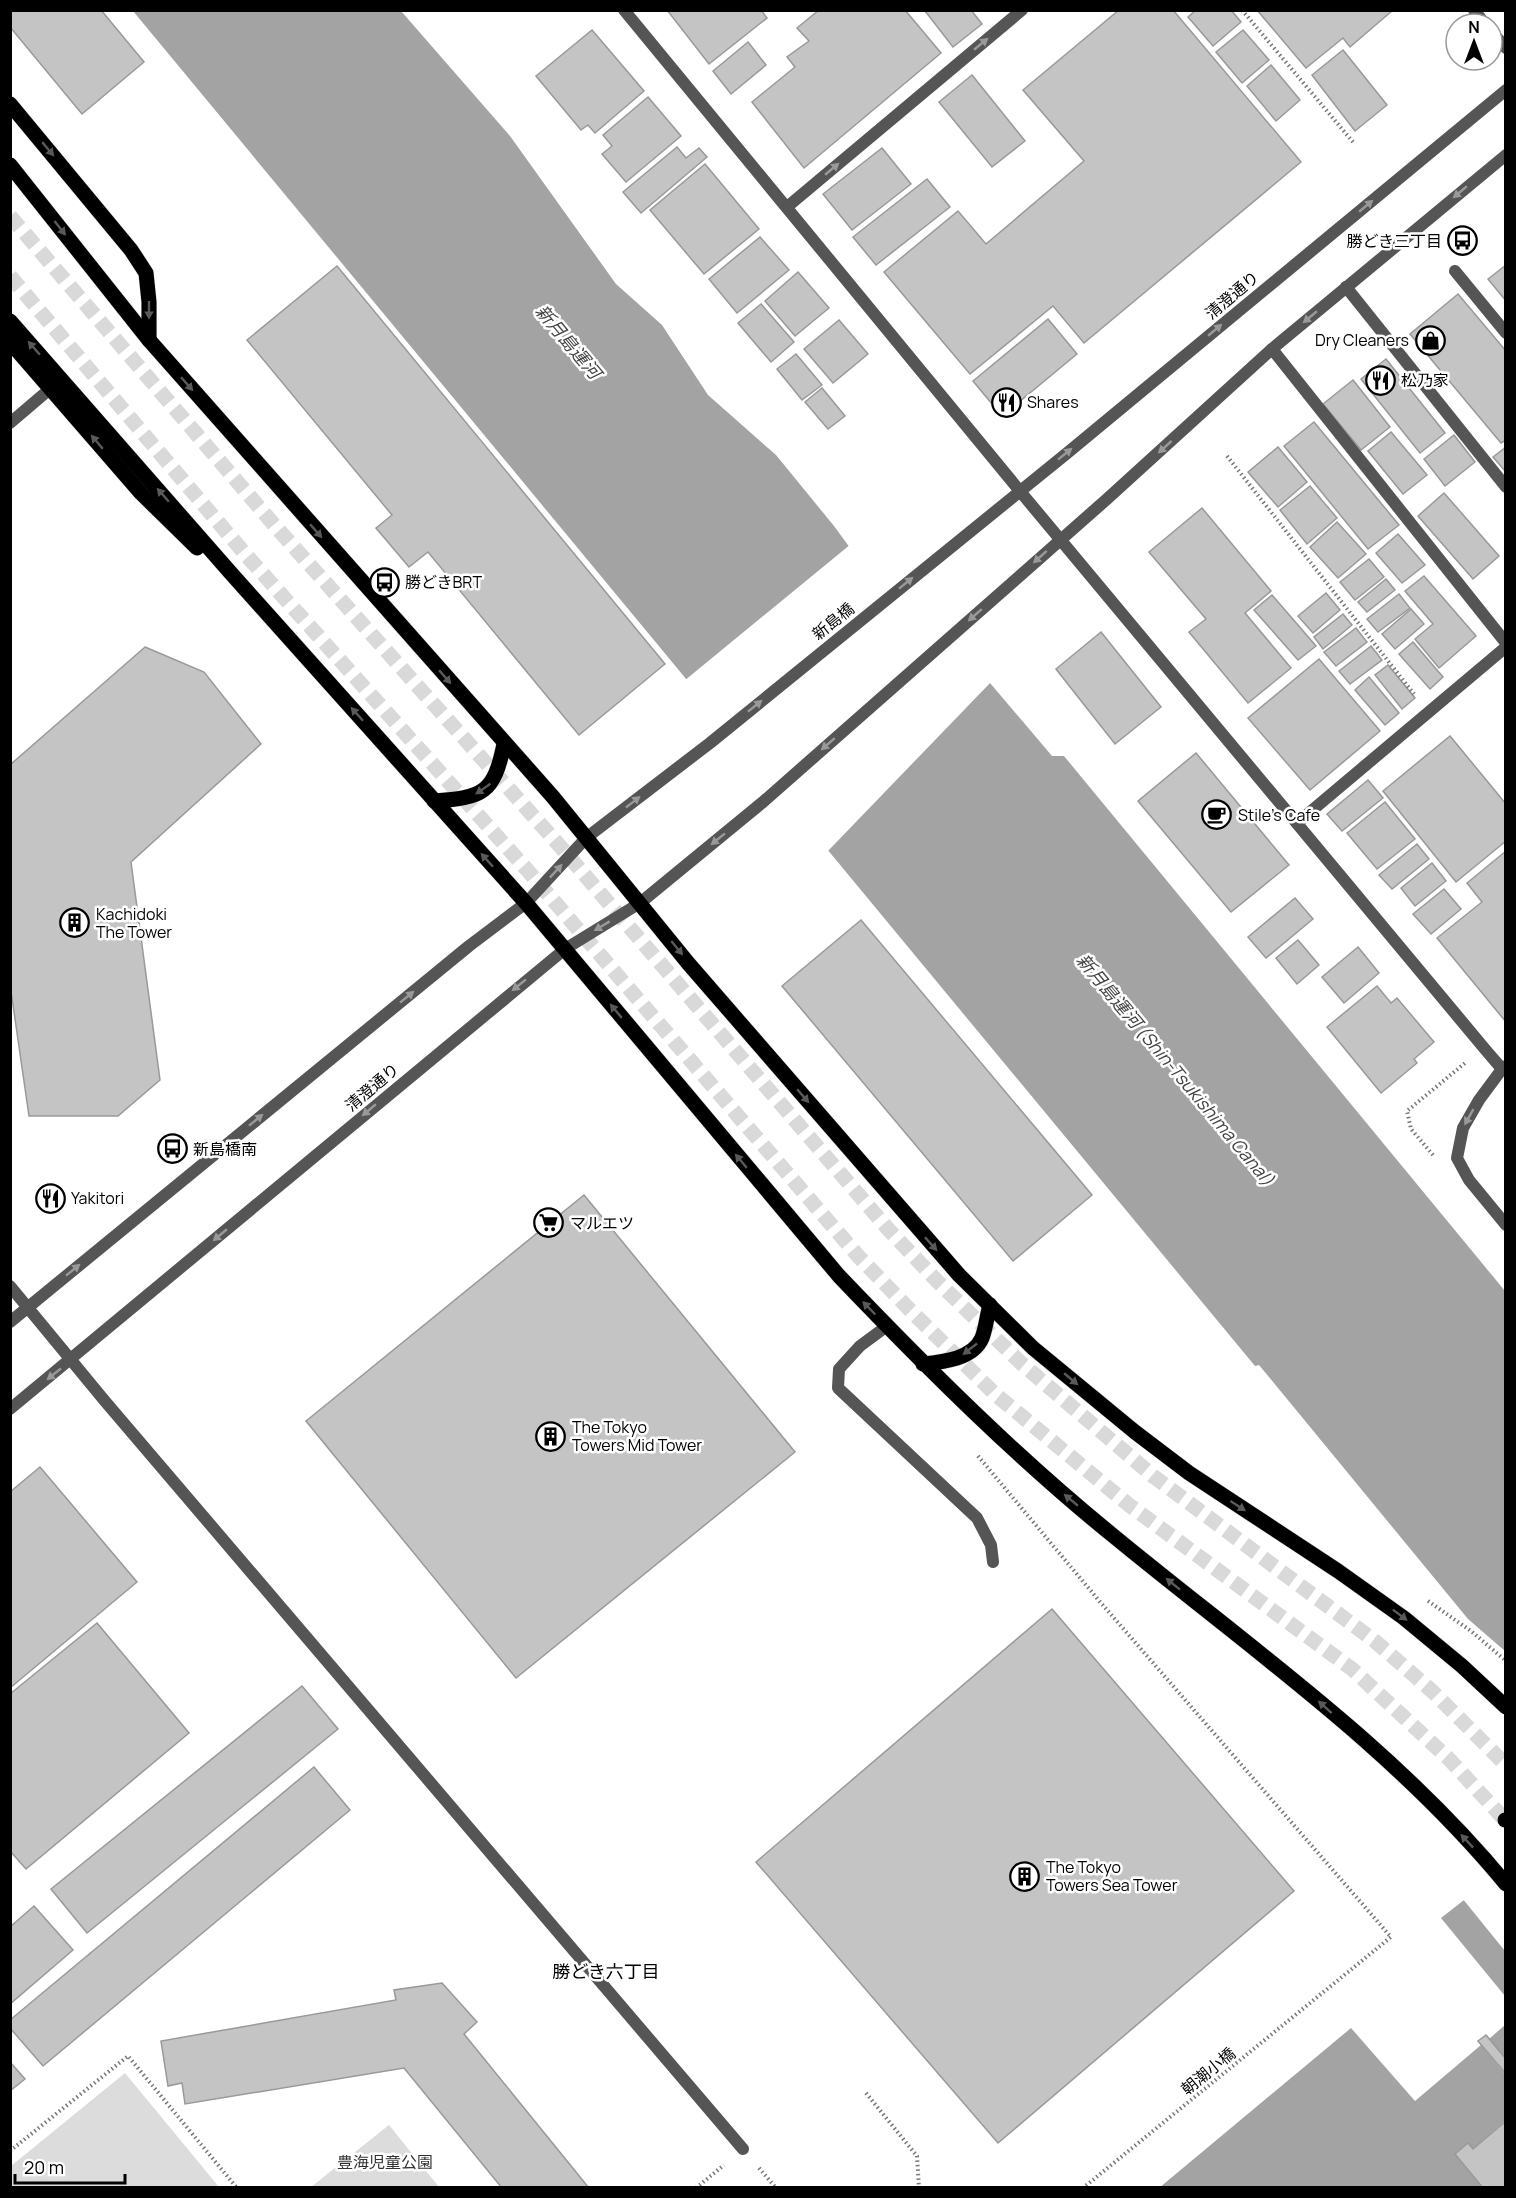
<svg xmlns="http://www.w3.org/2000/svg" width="1516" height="2198" font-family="Manrope,'Noto Sans JP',sans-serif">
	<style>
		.green { fill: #dcdcdc }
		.water { fill: #a3a3a3 }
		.pier { fill: #fff }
		.building { fill: #c4c4c4; stroke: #999; stroke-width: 1.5 }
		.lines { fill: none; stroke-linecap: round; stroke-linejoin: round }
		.primary-tunnel { stroke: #d9d9d9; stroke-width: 15; stroke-dasharray: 15 8; stroke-linecap: butt }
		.primary-casing { stroke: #dbdbdb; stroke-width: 16 }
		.path { stroke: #777; stroke-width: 4; stroke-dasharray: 1.5 3; stroke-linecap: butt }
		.service { stroke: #555; stroke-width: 12 }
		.minor { stroke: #555; stroke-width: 12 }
		.tertiary { stroke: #555; stroke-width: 12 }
		.primary { stroke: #000; stroke-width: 15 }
		.oneway { fill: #999 }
		.oneway2 { fill: #595959 }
		.labels { text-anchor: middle; stroke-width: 5; stroke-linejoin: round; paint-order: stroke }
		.poi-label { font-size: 16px; fill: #000; stroke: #fff; text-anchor: start }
		.street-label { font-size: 16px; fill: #000; stroke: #fff }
		.park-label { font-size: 16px; fill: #333; stroke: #fff }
		.water-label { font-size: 18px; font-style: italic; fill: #444; stroke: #fff }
		.neighbourhood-label { font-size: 18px; fill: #000; stroke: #fff }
	</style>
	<rect width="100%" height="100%" fill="#fff"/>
	<!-- green -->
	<g class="green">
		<polygon points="125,2073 219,2187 11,2187 11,2166"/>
		<polygon points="389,2125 439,2187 311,2187"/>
	</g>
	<!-- water -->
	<g class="water">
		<polygon points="133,11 401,11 510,136 616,284 662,325 708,395 776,455 834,526 878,586 946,631 1052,756 1064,756 1505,1291 1505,1651 1468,1619 1259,1365 1255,1366"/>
		<polygon points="1505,1868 1505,1996 1441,1918"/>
		<polygon points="1505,2025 1505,2059 1489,2039"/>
		<polygon points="1351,2028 1415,2101 1481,2045 1505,2074 1505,2121 1473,2149 1468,2143 1455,2154 1483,2187 1159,2188"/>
	</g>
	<!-- pier -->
	<g class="pier">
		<polygon points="851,544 881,584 948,629 992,681 826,853 684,681"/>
		<polygon points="1506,1865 1505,1951 1462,1898"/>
	</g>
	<!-- building -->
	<g class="building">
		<polygon points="10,10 101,10 144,62 82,114 10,27"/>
		<polygon points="667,10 761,10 767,18 709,64"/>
		<polygon points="819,10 905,10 941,53 804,168 752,102 795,67 787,57 809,41 797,28"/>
		<polygon points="971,10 982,24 953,47 925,11"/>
		<polygon points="1119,10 1173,10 1301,162 1084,343 1053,306 970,374 884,272 958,211 986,244 1084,161 1023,90"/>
		<polygon points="1196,10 1231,10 1241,22 1213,46 1188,17"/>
		<polygon points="1257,10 1393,10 1350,47 1343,38 1306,68"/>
		<polygon points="592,30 644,91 595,133 588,125 581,130 536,76"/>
		<polygon points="1243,30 1269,60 1242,83 1216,52"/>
		<polygon points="748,42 766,65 731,94 713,71"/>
		<polygon points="1343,50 1387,105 1355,131 1312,75"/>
		<polygon points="1271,65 1300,100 1276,121 1247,86"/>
		<polygon points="972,75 1025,141 992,167 939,102"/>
		<polygon points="648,97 681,136 626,182 602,154 612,146 603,135"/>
		<polygon points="677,147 686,158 699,148 707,157 641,213 623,192"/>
		<polygon points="882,148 911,184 852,230 823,194"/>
		<polygon points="705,164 759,229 704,274 650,210"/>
		<polygon points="927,179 950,207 876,265 853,237"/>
		<polygon points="760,237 789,270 737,313 709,279"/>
		<polygon points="1506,265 1506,301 1488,279"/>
		<polygon points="337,266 665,664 579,735 428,552 409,567 376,528 392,515 247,340"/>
		<polygon points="798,272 829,308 795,336 765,301"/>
		<polygon points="1458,294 1506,351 1506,440 1501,443 1410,334"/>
		<polygon points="761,304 794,342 771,362 738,323"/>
		<polygon points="1048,319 1077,354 1002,416 973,381"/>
		<polygon points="839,320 868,354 833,383 804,349"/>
		<polygon points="796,354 822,385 802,400 777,369"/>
		<polygon points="1386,359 1445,433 1420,453 1361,379"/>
		<polygon points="1353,380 1390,427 1361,450 1323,404"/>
		<polygon points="822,388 845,416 828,429 805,402"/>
		<polygon points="1314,422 1399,525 1368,549 1284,446"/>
		<polygon points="1391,432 1427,475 1403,494 1368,451"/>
		<polygon points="1454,435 1475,462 1445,486 1424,459"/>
		<polygon points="1278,447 1307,482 1278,507 1248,472"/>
		<polygon points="1506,447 1506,472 1493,457"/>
		<polygon points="1310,486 1337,518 1307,544 1280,510"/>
		<polygon points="1444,493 1499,556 1473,579 1418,516"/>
		<polygon points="1202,508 1271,591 1245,613 1291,668 1248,703 1189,632 1206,619 1149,552"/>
		<polygon points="1337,522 1366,554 1338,578 1310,547"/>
		<polygon points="1398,534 1425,565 1402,583 1376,553"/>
		<polygon points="1369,559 1384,577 1355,600 1340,582"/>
		<polygon points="1424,576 1476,636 1439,668 1415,639 1433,624 1405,591"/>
		<polygon points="1386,579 1395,590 1367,612 1358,602"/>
		<polygon points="1326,593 1340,610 1313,633 1298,616"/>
		<polygon points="1399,594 1410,608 1378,632 1367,619"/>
		<polygon points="1272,595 1316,646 1298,660 1254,610"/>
		<polygon points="1411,609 1424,624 1395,649 1382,634"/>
		<polygon points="1343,614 1352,625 1323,649 1314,637"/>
		<polygon points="1356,628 1367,642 1336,666 1324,652"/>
		<polygon points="1101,632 1161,707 1115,744 1056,669"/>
		<polygon points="1413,642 1443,677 1430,689 1399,654"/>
		<polygon points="1371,646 1382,660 1350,684 1339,671"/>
		<polygon points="145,647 204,672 261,744 131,862 160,1080 118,1116 29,1116 10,984 10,765"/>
		<polygon points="1319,659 1380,731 1310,790 1248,718"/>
		<polygon points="1388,665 1415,698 1402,709 1375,675"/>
		<polygon points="1369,677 1399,713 1385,725 1355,690"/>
		<polygon points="1450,736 1506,804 1506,841 1456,882 1383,791"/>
		<polygon points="1196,753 1289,865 1231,912 1138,801"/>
		<polygon points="1368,780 1383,798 1342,831 1327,814"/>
		<polygon points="1385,802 1415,839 1377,869 1347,833"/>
		<polygon points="1417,844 1429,859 1392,889 1379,875"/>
		<polygon points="1506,851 1506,1022 1437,938 1482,902 1467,883"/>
		<polygon points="1432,863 1446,881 1415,906 1401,888"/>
		<polygon points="1444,889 1461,909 1431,934 1413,914"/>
		<polygon points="1295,898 1313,919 1266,958 1248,937"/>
		<polygon points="861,920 1092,1195 1013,1261 782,986"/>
		<polygon points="1298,940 1319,965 1297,984 1276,958"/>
		<polygon points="1358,947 1379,973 1344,1003 1322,977"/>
		<polygon points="1377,986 1391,1003 1397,998 1434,1042 1414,1059 1417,1063 1381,1093 1327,1027"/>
		<polygon points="584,1195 795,1452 516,1678 306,1421"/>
		<polygon points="40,1467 137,1582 10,1688 10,1492"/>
		<polygon points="1052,1609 1294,1891 998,2143 756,1862"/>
		<polygon points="97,1623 189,1733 26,1869 10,1851 10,1694"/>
		<polygon points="302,1686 338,1729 87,1933 51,1889"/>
		<polygon points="314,1767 350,1810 43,2066 10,2028 10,2020"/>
		<polygon points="34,1906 73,1950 10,2004 10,1927"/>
		<polygon points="442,1983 477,2022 464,2034 589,2188 502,2188 404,2068 185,2104 182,2083 168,2086 161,2041 396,2000 394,1990"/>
		<polygon points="1486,2035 1506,2059 1506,2074 1478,2041"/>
		<polygon points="10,2062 25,2079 10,2091"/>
		<polygon points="1506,2121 1506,2188 1483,2188 1455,2154 1468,2143 1473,2149"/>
	</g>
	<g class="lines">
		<!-- primary-tunnel -->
		<g class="primary-tunnel">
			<polyline points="10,216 276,527 559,845 888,1229 938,1282 1021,1363 1153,1476 1376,1642 1433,1692 1506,1765"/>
			<polyline points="10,276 246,555 529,872 859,1257 910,1310 995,1394 1129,1505 1352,1669 1449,1759 1505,1820"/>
		</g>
		<defs>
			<g id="primary">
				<polyline points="10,104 131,250 146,273 149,302 149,340"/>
				<polyline points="10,165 149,340 553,797 688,963 959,1275 1033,1348 1135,1432 1189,1473 1338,1571 1404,1618 1462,1666 1506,1707"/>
				<path d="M10,321l219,250 297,332 313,373c88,92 178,182 277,262 134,110 279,211 390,346"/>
				<polyline points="10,342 141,493 197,548"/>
				<path d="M434,801c49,-3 60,-8 70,-57"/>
				<path d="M923,1364c20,-2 50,-5 59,-26 4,-10 5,-23 8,-33"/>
				<polyline points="1505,1820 1506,1820"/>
			</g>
		</defs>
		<!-- primary casing -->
		<use href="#primary" class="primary-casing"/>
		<!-- path -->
		<g class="path">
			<polyline points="1242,10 1353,142"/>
			<polyline points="1227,456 1414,694"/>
			<polyline points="1433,1155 1411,1129 1407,1111 1465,1063"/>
			<polyline points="978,1456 1101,1603 1391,1937 1083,2188"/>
			<polyline points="1428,1601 1471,1631 1506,1661"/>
			<polyline points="866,2093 917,2156 919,2188"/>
			<polyline points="10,2151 128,2056 237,2188"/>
			<polyline points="759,2168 776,2188"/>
			<polyline points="696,2188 724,2165"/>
		</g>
		<!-- service -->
		<g class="service">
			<polyline points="1455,271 1506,333"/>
			<polyline points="1346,287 1506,487"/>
			<polyline points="1272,349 1506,643"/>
			<polyline points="887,1326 860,1346 839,1369 838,1388 977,1518 991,1545 993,1562"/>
		</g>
		<!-- minor -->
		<g class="minor">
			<polyline points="787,207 1022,10"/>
			<polyline points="1297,823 1506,647"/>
			<polyline points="1502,1069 1479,1100 1463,1128 1457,1158 1469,1180 1506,1225"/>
		</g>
		<!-- tertiary -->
		<g class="tertiary">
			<polyline points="624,10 1019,490 1484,1048 1502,1069 1506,1066"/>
			<polyline points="1474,10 1485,24"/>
			<polyline points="1492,32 1506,48"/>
			<polyline points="10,423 51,388"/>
			<polyline points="10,1286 104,1400 743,2149"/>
			<polyline points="10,1322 469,946 526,903 586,838 710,743 1066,454 1506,90"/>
			<polyline points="10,1409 565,949 640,903 763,802 1107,499 1272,349 1506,155"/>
		</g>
		<!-- primary -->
		<use href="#primary" class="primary"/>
	</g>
	<!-- one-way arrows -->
	<defs><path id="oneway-solid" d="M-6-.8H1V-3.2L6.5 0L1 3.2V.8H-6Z" transform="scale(1.5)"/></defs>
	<g class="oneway">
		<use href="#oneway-solid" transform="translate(981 44) rotate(-40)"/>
		<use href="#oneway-solid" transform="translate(832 169) rotate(-40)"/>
		<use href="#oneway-solid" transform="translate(1460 192) rotate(140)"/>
		<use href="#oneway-solid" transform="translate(1366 206) rotate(-40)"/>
		<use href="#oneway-solid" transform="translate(1310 317) rotate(140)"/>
		<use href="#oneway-solid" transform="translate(1215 330) rotate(-40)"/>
		<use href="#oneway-solid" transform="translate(1165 447) rotate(138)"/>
		<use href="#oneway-solid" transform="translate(1065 454) rotate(-39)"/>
		<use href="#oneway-solid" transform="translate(1040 557) rotate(138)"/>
		<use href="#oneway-solid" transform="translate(906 583) rotate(-39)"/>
		<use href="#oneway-solid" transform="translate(975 615) rotate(139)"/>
		<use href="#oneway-solid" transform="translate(755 706) rotate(-39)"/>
		<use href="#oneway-solid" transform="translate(828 744) rotate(139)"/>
		<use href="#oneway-solid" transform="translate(633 802) rotate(-38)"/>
		<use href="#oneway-solid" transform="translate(718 839) rotate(141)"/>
		<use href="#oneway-solid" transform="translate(556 871) rotate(-47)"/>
		<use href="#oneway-solid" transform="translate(602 926) rotate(149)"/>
		<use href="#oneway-solid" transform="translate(519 985) rotate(141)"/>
		<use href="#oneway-solid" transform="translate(407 997) rotate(-39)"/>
		<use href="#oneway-solid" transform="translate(369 1110) rotate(140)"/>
		<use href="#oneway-solid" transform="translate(1469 1117) rotate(119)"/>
		<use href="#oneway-solid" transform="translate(256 1120) rotate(-39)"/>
		<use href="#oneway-solid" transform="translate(220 1235) rotate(140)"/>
		<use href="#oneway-solid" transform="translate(73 1270) rotate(-39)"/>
		<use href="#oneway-solid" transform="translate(54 1374) rotate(141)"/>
	</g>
	<g class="oneway2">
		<use href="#oneway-solid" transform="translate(48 149) rotate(50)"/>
		<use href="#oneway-solid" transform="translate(60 228) rotate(52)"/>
		<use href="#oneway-solid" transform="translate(149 310) rotate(90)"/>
		<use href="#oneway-solid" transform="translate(34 348) rotate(-131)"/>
		<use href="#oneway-solid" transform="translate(187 384) rotate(49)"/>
		<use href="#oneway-solid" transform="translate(97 442) rotate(-130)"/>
		<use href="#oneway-solid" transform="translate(163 495) rotate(-131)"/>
		<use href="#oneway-solid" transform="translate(316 531) rotate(49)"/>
		<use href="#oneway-solid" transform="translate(445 677) rotate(49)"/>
		<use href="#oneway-solid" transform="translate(357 714) rotate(-132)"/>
		<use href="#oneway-solid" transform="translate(483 789) rotate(145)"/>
		<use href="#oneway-solid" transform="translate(487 860) rotate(-132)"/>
		<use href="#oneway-solid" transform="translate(677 948) rotate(51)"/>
		<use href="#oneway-solid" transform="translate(616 1011) rotate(-130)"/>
		<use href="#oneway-solid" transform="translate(803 1096) rotate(49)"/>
		<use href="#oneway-solid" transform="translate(741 1161) rotate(-130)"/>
		<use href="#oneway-solid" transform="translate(931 1244) rotate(48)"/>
		<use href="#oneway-solid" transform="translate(869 1308) rotate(-134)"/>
		<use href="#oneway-solid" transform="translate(970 1349) rotate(142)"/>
		<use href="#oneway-solid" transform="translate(1071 1379) rotate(40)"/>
		<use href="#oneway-solid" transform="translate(1071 1500) rotate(-140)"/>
		<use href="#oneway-solid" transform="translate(1238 1506) rotate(33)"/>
		<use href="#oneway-solid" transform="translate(1173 1584) rotate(-141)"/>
		<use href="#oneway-solid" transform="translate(1400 1615) rotate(37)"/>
		<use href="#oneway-solid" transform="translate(1325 1707) rotate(-138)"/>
		<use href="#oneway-solid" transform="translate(1467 1841) rotate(-133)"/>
	</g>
	<!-- icons -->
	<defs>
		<symbol id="bus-ring" viewBox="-11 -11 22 22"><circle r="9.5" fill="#fff" stroke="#000" stroke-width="1.5"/><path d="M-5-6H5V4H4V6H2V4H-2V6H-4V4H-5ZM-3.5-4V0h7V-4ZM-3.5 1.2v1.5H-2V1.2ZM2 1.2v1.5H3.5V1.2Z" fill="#000"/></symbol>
		<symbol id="shop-ring" viewBox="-11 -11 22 22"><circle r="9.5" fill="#fff" stroke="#000" stroke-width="1.5"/><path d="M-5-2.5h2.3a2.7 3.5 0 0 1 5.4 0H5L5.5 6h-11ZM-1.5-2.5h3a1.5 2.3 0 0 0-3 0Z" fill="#000"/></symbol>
		<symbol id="restaurant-ring" viewBox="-11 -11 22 22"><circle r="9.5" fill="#fff" stroke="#000" stroke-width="1.5"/><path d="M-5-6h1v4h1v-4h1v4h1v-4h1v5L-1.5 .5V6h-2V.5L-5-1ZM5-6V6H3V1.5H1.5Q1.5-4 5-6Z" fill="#000"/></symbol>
		<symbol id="cafe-ring" viewBox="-11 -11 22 22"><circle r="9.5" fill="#fff" stroke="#000" stroke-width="1.5"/><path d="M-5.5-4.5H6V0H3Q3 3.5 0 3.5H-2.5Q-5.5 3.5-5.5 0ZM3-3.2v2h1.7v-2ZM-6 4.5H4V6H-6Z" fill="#000"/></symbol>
		<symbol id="building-ring" viewBox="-11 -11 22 22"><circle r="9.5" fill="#fff" stroke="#000" stroke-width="1.5"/><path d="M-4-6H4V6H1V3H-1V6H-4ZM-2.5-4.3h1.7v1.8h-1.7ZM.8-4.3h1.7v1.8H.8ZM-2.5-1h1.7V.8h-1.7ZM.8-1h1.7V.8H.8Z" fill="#000"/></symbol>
		<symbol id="supermarket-ring" viewBox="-11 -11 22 22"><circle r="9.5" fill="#fff" stroke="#000" stroke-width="1.5"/><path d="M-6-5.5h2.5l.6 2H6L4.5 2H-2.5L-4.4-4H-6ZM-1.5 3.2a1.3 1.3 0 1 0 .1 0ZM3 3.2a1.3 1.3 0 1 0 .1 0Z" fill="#000"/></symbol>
	</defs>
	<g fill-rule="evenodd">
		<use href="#bus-ring" x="1446" y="224" width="33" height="33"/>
		<use href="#shop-ring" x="1414" y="324" width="33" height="33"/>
		<use href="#restaurant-ring" x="1364" y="364" width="33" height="33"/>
		<use href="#restaurant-ring" x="990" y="386" width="33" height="33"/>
		<use href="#bus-ring" x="368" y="566" width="33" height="33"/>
		<use href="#cafe-ring" x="1200" y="798" width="33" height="33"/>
		<use href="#building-ring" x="58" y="906" width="33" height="33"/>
		<use href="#bus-ring" x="156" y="1132" width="33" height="33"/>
		<use href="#restaurant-ring" x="34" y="1182" width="33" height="33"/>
		<use href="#supermarket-ring" x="532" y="1206" width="33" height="33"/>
		<use href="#building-ring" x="534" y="1420" width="33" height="33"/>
		<use href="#building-ring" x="1008" y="1860" width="33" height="33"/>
	</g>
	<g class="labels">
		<!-- poi labels -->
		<g class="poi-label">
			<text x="1442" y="247" text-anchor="end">勝どき三丁目</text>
			<text x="1409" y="346" text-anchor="end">Dry Cleaners</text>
			<text x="1401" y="386">松乃家</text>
			<text x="1027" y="408">Shares</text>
			<text x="405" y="588">勝どきBRT</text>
			<text x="1238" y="821">Stile's Cafe</text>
			<text x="96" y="920">Kachidoki<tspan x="96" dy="18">The Tower</tspan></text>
			<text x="193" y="1155">新島橋南</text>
			<text x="71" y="1204">Yakitori</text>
			<text x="570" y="1229">マルエツ</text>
			<text x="572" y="1433">The Tokyo<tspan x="572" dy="18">Towers Mid Tower</tspan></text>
			<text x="1046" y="1873">The Tokyo<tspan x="1046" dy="18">Towers Sea Tower</tspan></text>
		</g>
		<!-- street labels -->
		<g class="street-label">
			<text transform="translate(1232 295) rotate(-40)" y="6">清澄通り</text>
			<text transform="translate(833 621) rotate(-39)" y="6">新島橋</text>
			<text transform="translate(372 1087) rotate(-40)" y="6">清澄通り</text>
			<text transform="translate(1208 2071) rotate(-39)" y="6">朝潮小橋</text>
		</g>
		<!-- park labels -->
		<g class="park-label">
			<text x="385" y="2168">豊海児童公園</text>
		</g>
		<!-- water labels -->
		<g class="water-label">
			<text transform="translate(568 342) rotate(50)" y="6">新月島運河</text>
			<text transform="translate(1175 1070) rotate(50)" y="6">新月島運河 (Shin-Tsukishima Canal)</text>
		</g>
		<!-- neighbourhood labels -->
		<g class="neighbourhood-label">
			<text x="606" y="1978">勝どき六丁目</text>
		</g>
	</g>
	<!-- border -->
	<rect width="1516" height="2198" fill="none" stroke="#000000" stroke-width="24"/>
	<!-- north arrow -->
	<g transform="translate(1474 42)"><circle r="28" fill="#ffffff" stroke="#999999" stroke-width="1.5"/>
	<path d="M0-4.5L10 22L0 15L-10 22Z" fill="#000000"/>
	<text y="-9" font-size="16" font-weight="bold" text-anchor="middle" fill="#000000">N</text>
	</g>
	<!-- scale -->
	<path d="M15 2174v9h110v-9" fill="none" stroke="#000000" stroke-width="3"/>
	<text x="24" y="2174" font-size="18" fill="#000000" stroke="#ffffff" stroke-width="4.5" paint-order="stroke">20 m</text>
</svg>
